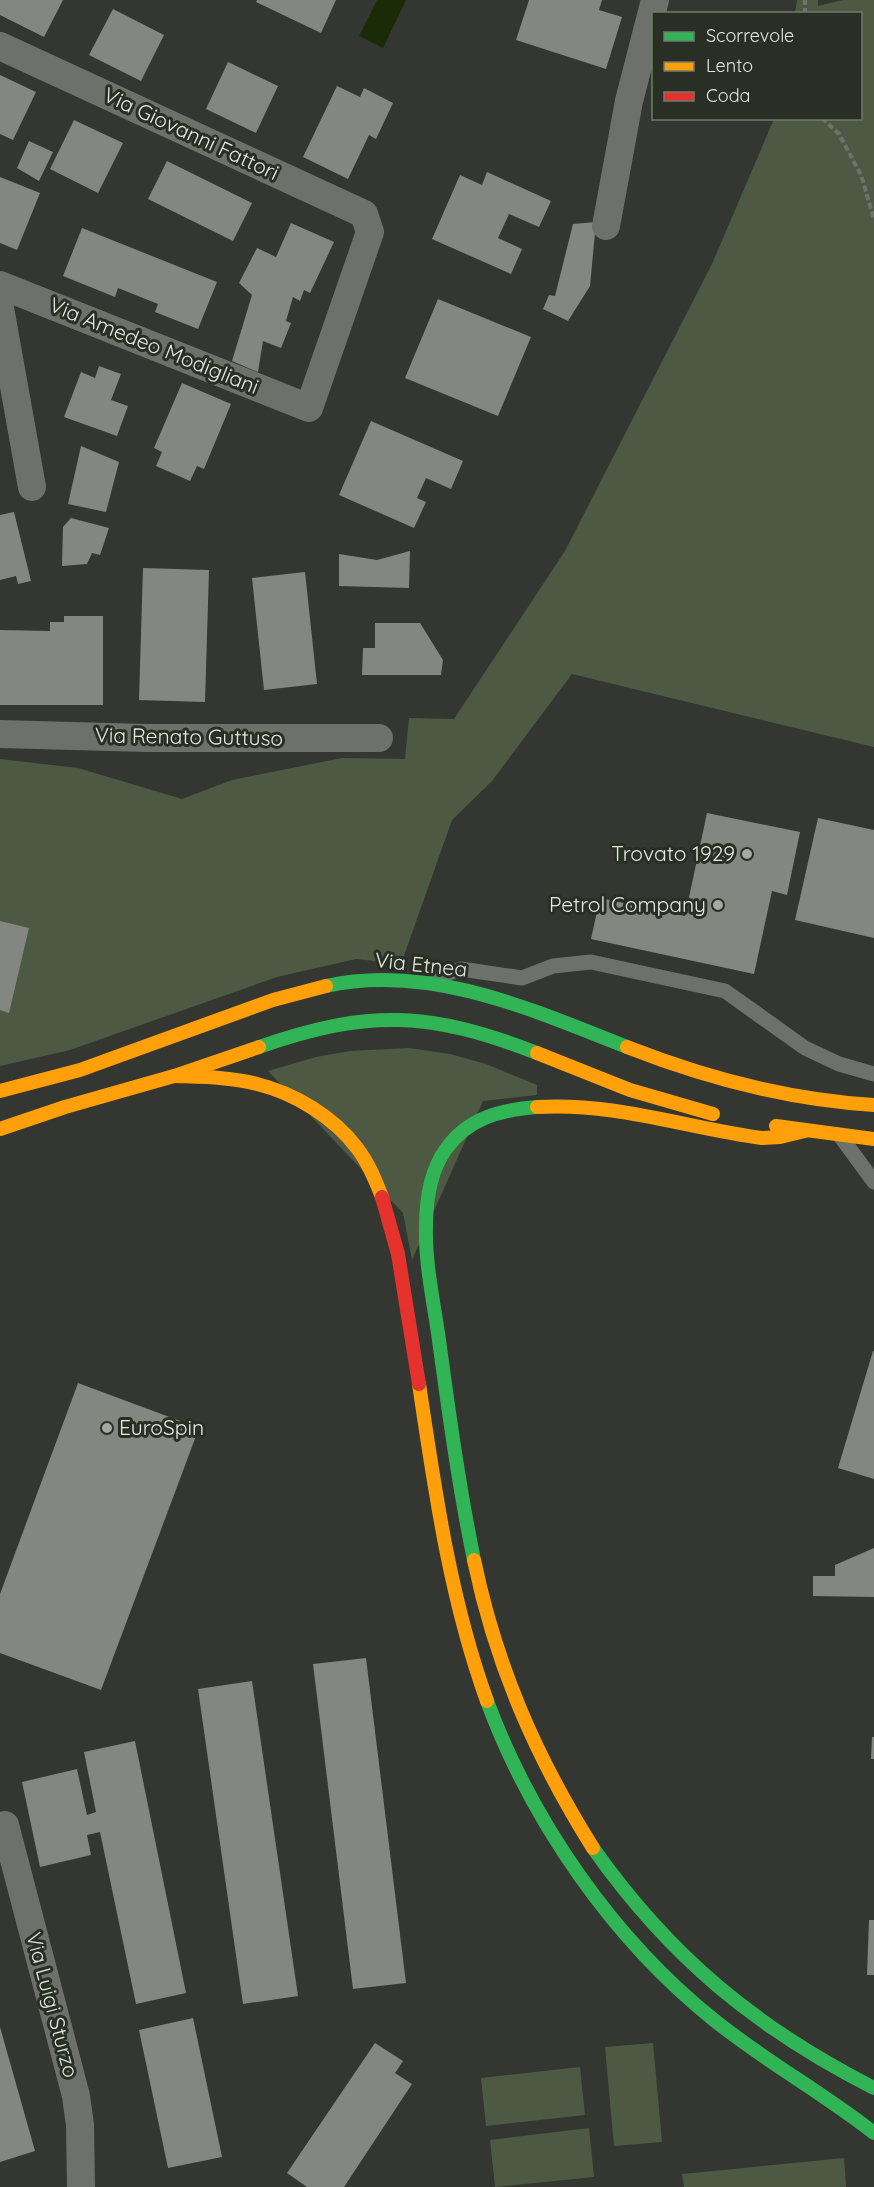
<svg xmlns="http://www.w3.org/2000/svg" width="874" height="2187" font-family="Quicksand,sans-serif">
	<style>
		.green { fill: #4d5943 }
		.water { fill: #1b2b07 }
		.building { fill: #838681 }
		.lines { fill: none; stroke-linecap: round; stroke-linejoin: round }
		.path { stroke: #6f716d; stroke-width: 4; stroke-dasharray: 6 3; stroke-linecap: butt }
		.lane { stroke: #6e706c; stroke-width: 15 }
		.street { stroke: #6e706c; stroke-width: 28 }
		.fast { stroke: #30b455; stroke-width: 14 }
		.slow { stroke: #ff9f0a; stroke-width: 14 }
		.jam { stroke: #e5322d; stroke-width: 14 }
		.poi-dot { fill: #a6aaa3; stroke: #292f25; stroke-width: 2 }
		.labels { text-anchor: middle; stroke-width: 6; stroke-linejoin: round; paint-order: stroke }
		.street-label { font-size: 21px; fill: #e4e8e1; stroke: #292f25 }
		.poi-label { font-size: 21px; fill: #e4e8e1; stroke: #292f25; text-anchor: end }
	</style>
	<rect width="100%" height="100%" fill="#343731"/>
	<!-- green -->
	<g class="green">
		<polygon points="797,0 818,0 818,6 843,0 874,0 874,747 572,674 492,781 452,820 401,964 356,959 277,977 70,1050 0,1066 0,759 78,768 182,799 232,780 342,758 405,759 409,718 454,719 565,551 712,264 774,119 860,118 860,14 795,13"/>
		<polygon points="409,1048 450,1054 486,1064 537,1085 537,1095 483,1101 412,1260 403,1213 268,1071 316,1057 350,1051"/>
		<polygon points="653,2043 662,2142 614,2146 605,2047"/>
		<polygon points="580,2067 585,2115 486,2126 481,2078"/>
		<polygon points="589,2128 594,2177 495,2187 490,2140"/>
		<polygon points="844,2158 846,2187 684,2187 682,2174"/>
	</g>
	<!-- water -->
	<polygon class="water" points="377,0 406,0 383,48 359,36"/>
	<!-- building -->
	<g class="building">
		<polygon points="0,0 63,0 44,37 0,15"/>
		<polygon points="257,0 336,0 321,33 256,2"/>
		<polygon points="529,0 602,0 599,10 622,17 606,69 516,40"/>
		<polygon points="113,9 164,35 141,81 89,55"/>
		<polygon points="228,62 278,86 256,133 206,109"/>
		<polygon points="0,75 36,92 13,140 0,134"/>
		<polygon points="337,86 360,97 364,88 393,103 376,139 369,135 348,179 303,157"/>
		<polygon points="74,120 123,143 98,193 50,169"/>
		<polygon points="29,141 53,152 39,181 17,168"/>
		<polygon points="167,161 252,203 233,241 148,199"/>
		<polygon points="487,172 551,201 539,227 509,214 498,238 522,249 511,274 432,239 460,175 482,185"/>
		<polygon points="0,177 40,193 17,250 0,243"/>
		<polygon points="596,222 590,286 568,321 543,309 549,295 555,296 573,224"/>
		<polygon points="291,223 334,242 310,293 304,290 300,301 293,297 286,321 291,323 281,348 263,341 258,372 232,361 252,295 239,283 257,248 276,257"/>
		<polygon points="82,228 217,282 198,329 155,312 158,304 118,288 115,297 63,276"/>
		<polygon points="438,299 531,337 498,416 405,378"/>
		<polygon points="99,366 121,374 111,400 128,406 117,436 64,417 81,372 95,378"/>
		<polygon points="182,383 231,404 204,469 197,466 190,481 156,466 162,452 154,448"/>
		<polygon points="371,421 463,461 451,489 426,478 417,498 426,502 414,528 339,495"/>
		<polygon points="81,446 119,462 106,512 68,504"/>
		<polygon points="14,512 31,581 18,584 16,576 0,580 0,515"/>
		<polygon points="71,518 109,528 100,555 92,553 87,564 62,566 63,527"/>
		<polygon points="410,551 409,588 339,586 339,554 377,560"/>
		<polygon points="143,568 209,570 205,702 139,700"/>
		<polygon points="305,572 317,684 264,690 252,578"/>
		<polygon points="64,616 103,616 103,705 0,705 0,630 50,631 50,622 64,622"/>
		<polygon points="375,623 420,623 443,660 441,675 362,675 363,648 375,648"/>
		<polygon points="707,813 800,832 787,895 772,891 754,974 591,939 600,898 685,916"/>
		<polygon points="818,818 874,830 874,938 795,920"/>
		<polygon points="0,921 29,928 9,1013 0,1010"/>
		<polygon points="873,1351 874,1351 874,1479 838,1468"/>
		<polygon points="78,1383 199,1428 101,1690 0,1653 0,1594"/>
		<polygon points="874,1548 874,1597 813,1596 813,1576 835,1576 835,1565"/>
		<polygon points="366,1658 406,1983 353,1989 313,1664"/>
		<polygon points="252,1681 298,1996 243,2004 198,1689"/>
		<polygon points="872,1737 874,1737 874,1759 871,1759"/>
		<polygon points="135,1741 186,1993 136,2004 100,1832 87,1835 91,1855 40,1867 22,1782 77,1769 87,1815 96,1812 84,1752"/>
		<polygon points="869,1920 874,1920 874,1975 867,1975"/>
		<polygon points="193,2018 222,2157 168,2168 139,2030"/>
		<polygon points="0,2027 35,2151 0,2162"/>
		<polygon points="375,2043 403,2061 395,2073 412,2084 344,2187 307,2187 287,2173"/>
	</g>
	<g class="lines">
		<!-- path -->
		<g class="path">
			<polyline points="805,14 805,0"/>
			<polyline points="822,118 839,134 861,175 874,219"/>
		</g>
		<!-- lane -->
		<g class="lane">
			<polyline points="437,977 461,969 522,978 553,966 591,962 725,991 805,1048 839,1064 874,1074"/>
			<polyline points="841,1137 874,1182"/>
		</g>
		<!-- street -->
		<g class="street">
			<polyline points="0,46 364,214 370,232 309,408 0,285"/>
			<polyline points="606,226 629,101 655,0"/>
			<polyline points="0,308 32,487"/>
			<polyline points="0,734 147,738 379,738"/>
			<polyline points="5,1825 76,2096 80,2125 81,2187"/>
		</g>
		<!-- fast -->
		<g class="fast">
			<path d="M326,986c103,-23 207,24 301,61"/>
			<path d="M259,1047c109,-38 170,-36 278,6"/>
			<path d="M474,1560c-15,-73 -25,-146 -35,-220 -5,-37 -14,-75 -13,-113 0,-26 4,-56 20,-78 22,-31 54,-39 91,-42"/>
			<path d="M487,1701c45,121 126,238 227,319 51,41 109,73 160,113"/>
			<path d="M593,1848c77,109 163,180 281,240"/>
		</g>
		<!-- slow -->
		<g class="slow">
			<path d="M627,1047c79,31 162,53 247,58"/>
			<polyline points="537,1053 630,1090 713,1114"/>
			<path d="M175,1076c27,1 56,1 82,8 37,9 77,33 100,64 11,14 18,31 25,49"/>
			<polyline points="0,1091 80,1070 273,1000 326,986"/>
			<path d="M537,1107c77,-5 150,21 225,31l18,-1 25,-6"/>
			<polyline points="776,1126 874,1139"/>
			<polyline points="0,1129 65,1107 174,1076 259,1047"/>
			<path d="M419,1384c16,107 31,215 68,317"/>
			<path d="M474,1560c22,106 62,197 119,288"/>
		</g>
		<!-- jam -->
		<polyline class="jam" points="382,1197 398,1254 419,1384"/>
	</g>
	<!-- markers -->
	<g class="poi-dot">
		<circle cx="747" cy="854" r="6"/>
		<circle cx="718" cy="905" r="6"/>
		<circle cx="107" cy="1428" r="6"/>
	</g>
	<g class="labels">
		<!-- street labels -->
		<g class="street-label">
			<text transform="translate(191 134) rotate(25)" y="7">Via Giovanni Fattori</text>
			<text transform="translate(154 346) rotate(22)" y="7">Via Amedeo Modigliani</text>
			<text transform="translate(189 737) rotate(1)" y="7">Via Renato Guttuso</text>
			<text transform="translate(421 965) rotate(6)" y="7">Via Etnea</text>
			<text transform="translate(52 2005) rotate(75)" y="7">Via Luigi Sturzo</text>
		</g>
		<!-- poi labels -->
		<g class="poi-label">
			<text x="735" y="861">Trovato 1929</text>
			<text x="706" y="912">Petrol Company</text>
			<text x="119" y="1435" text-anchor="start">EuroSpin</text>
		</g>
	</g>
	<!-- legend -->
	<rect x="652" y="12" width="210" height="108" fill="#292f25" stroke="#747970" stroke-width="1.5"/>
	<rect x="664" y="32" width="30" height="9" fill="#30b455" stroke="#747970" stroke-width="1.5"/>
	<text x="706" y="42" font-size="18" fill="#e4e8e1">Scorrevole</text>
	<rect x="664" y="62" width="30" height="9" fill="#ff9f0a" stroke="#747970" stroke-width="1.5"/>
	<text x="706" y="72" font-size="18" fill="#e4e8e1">Lento</text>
	<rect x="664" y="92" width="30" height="9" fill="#e5322d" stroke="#747970" stroke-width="1.5"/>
	<text x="706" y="102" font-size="18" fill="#e4e8e1">Coda</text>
</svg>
